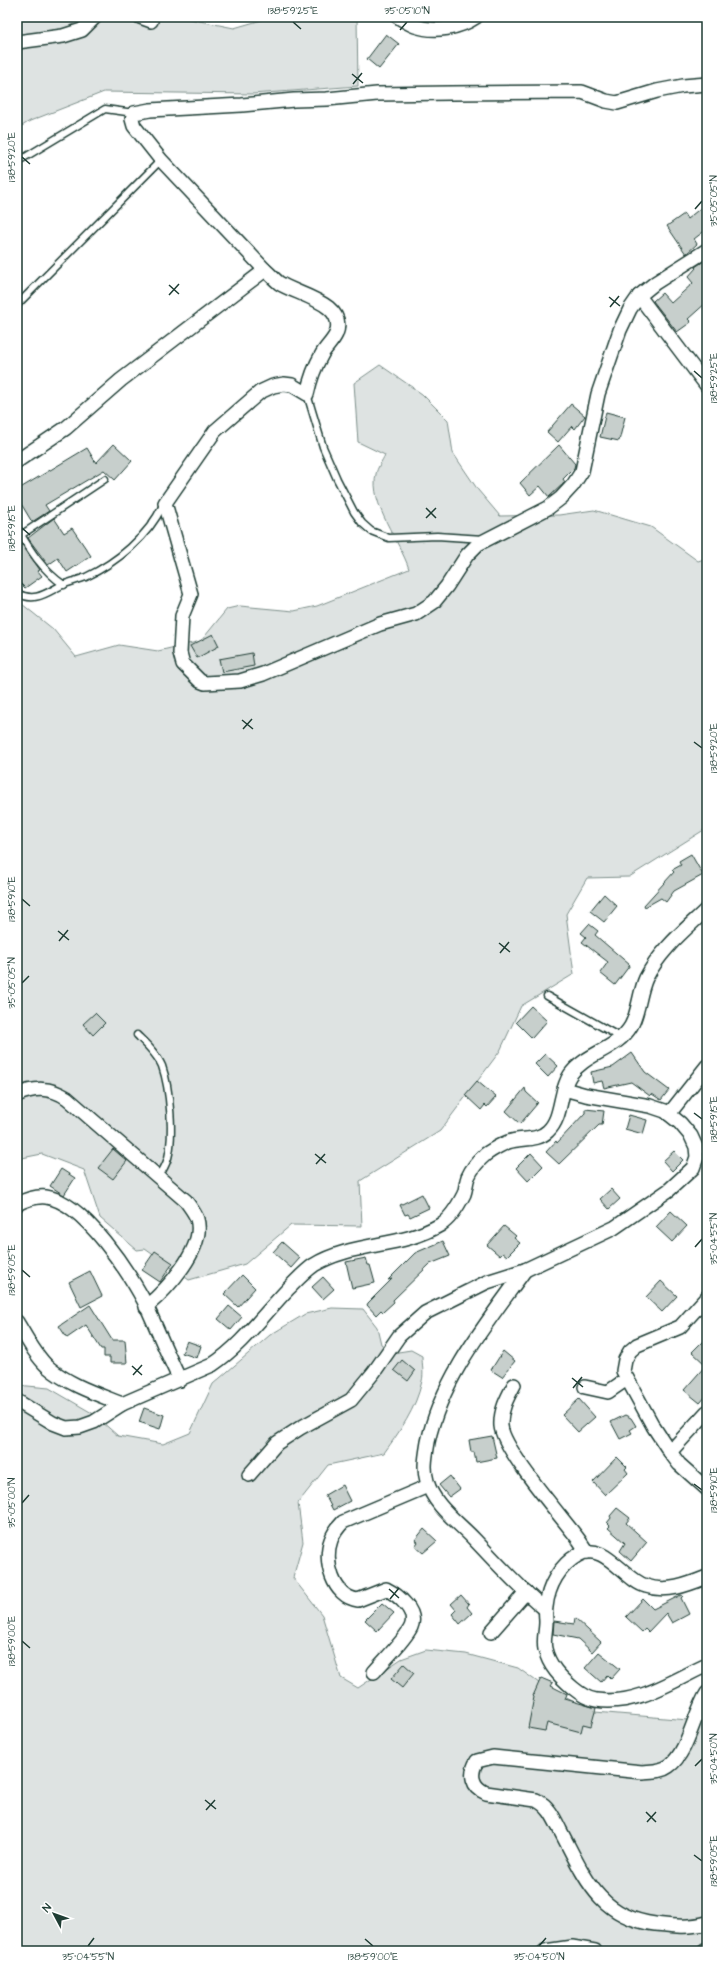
<svg xmlns="http://www.w3.org/2000/svg" width="724" height="1968" font-family="'Architects Daughter',sans-serif">
	<style>
		.green { fill: #dee3e2; stroke: #7e908b }
		.building { fill: #c7cfcc; stroke: #1f3d34 }
		.lines { fill: none; stroke-linecap: round; stroke-linejoin: round }
		.lane-casing { stroke: #1f3d34; stroke-width: 9 }
		.street-casing { stroke: #1f3d34; stroke-width: 16 }
		.lane { stroke: #fff; stroke-width: 6 }
		.street { stroke: #fff; stroke-width: 13 }
		.ticks { fill: none; stroke: #1f3d34; stroke-width: 1.5 }
		.neatline { fill: none; stroke: #1f3d34; stroke-width: 1.5 }
		.ticks-label { font-size: 10px; text-anchor: middle; fill: #1f3d34 }
	</style>
	<rect width="100%" height="100%" fill="#fff"/>
	<filter id="ink" filterUnits="userSpaceOnUse"><feTurbulence type="fractalNoise" baseFrequency=".025" numOctaves="2"/><feDisplacementMap in="SourceGraphic" scale="8" xChannelSelector="R" yChannelSelector="G"/><feConvolveMatrix kernelMatrix="1 2 1 2 8 2 1 2 1" color-interpolation-filters="sRGB"/></filter>
	<g filter="url(#ink)">
		<!-- green -->
		<g class="green">
			<polygon points="17,17 180,17 234,28 272,17 357,17 358,86 252,94 104,92 30,121 17,129"/>
			<path d="M380,365l42,29 26,26 5,33 25,37 22,26 59,-1 35,-5 57,17 47,34 9,-3v270l-78,49 -42,1 -21,36 8,60 -53,32 -21,45 -60,80 -80,50 2,45 -71,-1 -46,39 -56,16 -44,-31 -8,1 -37,-32 -16,-48 -42,-16 -25,5v-559l36,29 23,28 43,-12 39,6 43,-10 26,-32 13,-3 54,5 23,-5 92,-37c-9,-28 -40,-65 -33,-95 1,-6 6,-13 9,-19l-27,-13 -4,-59z"/>
			<path d="M332,1308l31,1 14,18 4,17 11,9 19,-3 11,6c0,8 2,18 0,25 -6,28 -22,50 -38,72l-56,12 -30,38 5,39 -10,36 29,37 19,63 17,10 43,-29 25,-9 40,4 52,14 28,20 49,24 93,8 19,-2v233h-690v-566l32,3 43,25 26,23 45,8 27,-11 23,-49 57,-49 35,-21z"/>
		</g>
		<!-- building -->
		<g class="building">
			<polygon points="386,34 399,44 379,69 367,59"/>
			<polygon points="707,203 707,229 694,239 697,244 686,254 667,226 684,214 687,219"/>
			<polygon points="707,259 707,302 688,319 691,322 677,332 653,301 662,293 671,303 693,283 688,277 696,268 695,267"/>
			<polygon points="571,404 585,416 575,429 572,426 558,442 547,432"/>
			<polygon points="606,412 625,417 619,441 600,437"/>
			<polygon points="114,444 132,461 115,480 104,470 45,505 49,511 32,522 17,497 17,490 87,448 96,463"/>
			<polygon points="559,445 575,464 574,468 563,479 565,482 549,497 540,486 530,495 520,483"/>
			<polygon points="54,518 64,533 72,528 91,556 67,572 58,558 48,565 28,538"/>
			<polygon points="21,543 40,570 38,571 42,576 25,588 17,580 17,546"/>
			<polygon points="213,634 219,646 197,658 190,646"/>
			<polygon points="252,653 254,666 222,672 219,659"/>
			<polygon points="691,854 703,875 674,891 666,902 661,898 645,907 644,905 674,872 672,870 681,865 679,861"/>
			<polygon points="604,894 617,906 604,922 590,911"/>
			<polygon points="589,924 598,931 595,935 630,965 615,985 600,973 608,962 582,942 586,937 581,933"/>
			<polygon points="531,1006 547,1021 532,1038 516,1022"/>
			<polygon points="95,1013 105,1023 93,1035 83,1024"/>
			<polygon points="632,1053 645,1072 669,1090 661,1100 652,1094 650,1096 631,1082 604,1088 602,1081 593,1083 591,1072 613,1067"/>
			<polygon points="545,1054 558,1066 548,1077 535,1064"/>
			<polygon points="477,1081 496,1097 487,1107 485,1105 481,1110 465,1095"/>
			<polygon points="525,1088 526,1092 538,1103 535,1104 537,1104 520,1124 506,1111"/>
			<polygon points="585,1109 604,1111 602,1125 599,1125 559,1164 546,1152 556,1141 557,1143 585,1113"/>
			<polygon points="629,1115 647,1120 643,1134 625,1129"/>
			<polygon points="113,1149 127,1161 113,1179 98,1168"/>
			<polygon points="674,1151 683,1160 672,1171 663,1161"/>
			<polygon points="531,1153 543,1166 528,1181 516,1168"/>
			<polygon points="61,1169 75,1178 64,1195 50,1186"/>
			<polygon points="611,1189 620,1199 609,1209 600,1199"/>
			<polygon points="422,1194 429,1208 410,1217 408,1214 405,1215 400,1205"/>
			<polygon points="671,1211 687,1226 672,1242 656,1227"/>
			<polygon points="504,1226 516,1236 514,1238 520,1243 507,1256 503,1253 500,1256 487,1245"/>
			<polygon points="443,1241 450,1256 430,1264 393,1300 394,1302 383,1312 381,1310 376,1315 367,1305 368,1303 392,1279 388,1280 415,1253"/>
			<polygon points="282,1242 300,1258 291,1268 273,1252"/>
			<polygon points="155,1251 173,1263 160,1282 142,1270"/>
			<polygon points="366,1258 368,1265 370,1265 375,1283 352,1288 346,1262"/>
			<polygon points="90,1271 102,1296 81,1307 69,1282"/>
			<polygon points="242,1275 255,1288 238,1307 224,1294"/>
			<polygon points="323,1277 334,1289 323,1299 312,1287"/>
			<polygon points="661,1281 677,1296 662,1312 646,1297"/>
			<polygon points="90,1305 112,1340 125,1340 127,1363 110,1363 110,1357 104,1357 104,1349 101,1349 86,1325 67,1338 59,1326"/>
			<polygon points="229,1306 242,1317 231,1330 218,1319"/>
			<polygon points="707,1337 707,1395 700,1403 684,1390 706,1365 692,1352"/>
			<polygon points="187,1341 201,1346 197,1358 182,1353"/>
			<polygon points="503,1351 515,1361 502,1377 491,1370"/>
			<polygon points="402,1360 415,1371 408,1381 394,1370"/>
			<polygon points="579,1399 595,1417 578,1432 562,1415"/>
			<polygon points="144,1408 164,1415 160,1429 139,1422"/>
			<polygon points="625,1415 631,1418 636,1426 630,1430 632,1433 620,1439 611,1422"/>
			<polygon points="492,1436 497,1458 476,1462 474,1452 471,1452 469,1440"/>
			<polygon points="617,1457 627,1467 625,1469 628,1473 605,1495 593,1482"/>
			<polygon points="450,1476 460,1489 449,1497 439,1485"/>
			<polygon points="342,1485 350,1501 333,1510 325,1495"/>
			<polygon points="617,1508 630,1518 626,1523 647,1542 631,1561 620,1551 625,1543 608,1528 610,1526 607,1523 611,1518 610,1516"/>
			<polygon points="424,1529 437,1541 423,1553 415,1546 418,1542 415,1540"/>
			<polygon points="461,1595 469,1604 467,1607 472,1613 460,1624 452,1614 456,1610 451,1604"/>
			<polygon points="681,1595 683,1596 681,1598 689,1614 672,1623 666,1613 648,1632 645,1629 642,1632 626,1617 643,1599 653,1609"/>
			<polygon points="382,1603 394,1613 377,1631 365,1620"/>
			<polygon points="575,1618 601,1642 592,1652 578,1639 553,1634 554,1621 574,1624"/>
			<polygon points="599,1652 620,1669 611,1679 607,1675 601,1682 585,1668"/>
			<polygon points="404,1664 414,1673 402,1688 391,1679"/>
			<polygon points="541,1678 553,1683 551,1686 567,1694 565,1699 596,1708 591,1726 583,1724 581,1732 547,1723 545,1731 528,1728 534,1697 533,1696"/>
		</g>
		<g class="lines">
			<defs>
				<g id="lane">
					<polyline points="17,162 105,109 134,113"/>
					<polyline points="17,305 161,160"/>
					<polyline points="307,394 323,447 337,479 354,512 362,523 371,531 389,538 437,536 483,539"/>
					<path d="M17,528c13,22 25,42 47,57"/>
					<polyline points="21,535 105,479"/>
					<path d="M17,593c18,10 29,0 45,-8 8,-3 16,-5 24,-8 31,-15 62,-40 77,-72"/>
					<polyline points="547,996 620,1037"/>
					<path d="M137,1035c9,9 20,19 25,31 8,23 12,69 6,92 -2,7 -6,14 -10,20"/>
				</g>
				<g id="street">
					<polyline points="140,17 151,21"/>
					<path d="M398,17c5,3 11,7 17,9 20,7 45,2 61,-9"/>
					<polyline points="17,42 63,36 82,30 95,17"/>
					<path d="M707,84l-24,2 -26,5 -40,12 -11,-2 -24,-9 -131,1 -74,1 -50,5 -33,1 -52,5 -92,5 -16,3 -2,6 2,7 27,34 104,110c5,4 9,9 14,13 18,12 69,20 57,51 -3,7 -10,13 -14,20 -7,12 -12,26 -15,40l-15,-9 -8,-1 -11,2 -13,6 -45,39 -50,72 26,91 -9,22 -2,37 3,11 17,17 5,2 35,-2 23,-7 117,-50 36,-10 18,-12 13,-16 20,-31 11,-11 70,-36 13,-10 12,-13 9,-14 16,-77 22,-64 10,-21 9,-13 16,-13 52,-33"/>
					<polyline points="639,296 707,386"/>
					<polyline points="17,461 66,428 121,380 265,270"/>
					<path d="M17,1095c18,-8 33,-8 50,3l119,103c4,6 9,12 11,18 9,29 -31,71 -51,88"/>
					<polyline points="669,1114 707,1066"/>
					<path d="M17,1204c8,-4 20,-8 29,-7 37,4 86,79 101,110 11,24 21,49 33,73"/>
					<path d="M525,1270c-38,53 -83,107 -97,172 -2,13 -5,26 -1,39 6,24 31,41 47,58 23,24 45,49 71,70"/>
					<polyline points="707,1297 680,1327 637,1345 630,1351 625,1360 623,1371 653,1426 670,1452 679,1464 707,1489"/>
					<path d="M17,1322c9,15 18,33 31,45 21,18 49,27 74,37"/>
					<path d="M514,1385c-7,13 -14,26 -13,41 2,24 61,91 78,114l8,12"/>
					<polyline points="585,1387 608,1392 627,1379"/>
					<path d="M17,1401l36,22 13,5 14,-1 14,-5 28,-18 90,-39c30,-20 51,-50 76,-76 8,-8 17,-18 26,-24 38,-23 87,-17 126,-40 10,-6 19,-21 24,-31 2,-5 2,-12 4,-17 4,-9 11,-17 18,-23 6,-4 14,-9 22,-12 13,-5 29,0 40,-11 15,-14 11,-40 22,-56 15,-22 47,-25 61,-49 8,-14 8,-33 15,-48 15,-29 38,-47 61,-69"/>
					<polyline points="670,1452 707,1412"/>
					<polyline points="249,1475 277,1443 300,1428 351,1400 374,1372 399,1336 425,1313 487,1282 525,1270 614,1228 669,1190 693,1168 697,1157 696,1147 691,1136 680,1123 665,1111 650,1106 586,1095 564,1089"/>
					<path d="M707,1577c-20,8 -40,16 -61,9 -22,-6 -42,-46 -68,-31 -18,10 -30,31 -32,52 -1,5 0,10 0,15 0,9 -3,18 -1,27 4,17 15,28 28,39 6,5 15,11 23,12 41,6 76,-19 111,-35"/>
					<polyline points="491,1632 526,1592"/>
					<path d="M374,1672c10,-12 31,-32 37,-45 7,-16 -13,-32 -25,-38l-28,11c-25,-3 -35,-39 -27,-60 3,-8 7,-13 12,-18l85,-36"/>
					<path d="M707,1693c-13,20 -19,60 -38,73 -8,6 -18,5 -27,6l-149,-15 -16,4c-8,13 -5,26 9,32l50,7c13,6 18,18 24,30 24,45 38,87 95,94 18,2 35,4 52,-1"/>
					<polyline points="545,1951 572,1947 595,1951"/>
					<polyline points="705,1951 707,1951"/>
				</g>
			</defs>
			<!-- lane casing -->
			<use href="#lane" class="lane-casing"/>
			<!-- street casing -->
			<use href="#street" class="street-casing"/>
			<!-- lane -->
			<use href="#lane" class="lane"/>
			<!-- street -->
			<use href="#street" class="street"/>
		</g>
	</g>
	<!-- ticks -->
	<path class="ticks" d="M293,22l8,7M400,30l7,-8M352,74l11,9M353,84l9,-11M22,157l8,7M695,209l7,-8M169,285l10,9M169,295l10,-11M609,297l11,9M610,307l9,-11M694,371l8,7M426,508l10,10M426,518l10,-10M22,528l8,7M242,720l11,9M243,729l9,-10M694,742l8,6M22,899l8,7M58,931l11,9M59,941l9,-11M499,943l11,9M500,953l9,-11M22,983l7,-7M694,1113l8,6M315,1154l11,9M316,1164l9,-10M695,1247l7,-8M22,1270l8,7M132,1366l10,9M133,1375l9,-10M572,1378l11,9M573,1388l9,-11M694,1484l8,6M22,1503l7,-8M389,1589l10,9M390,1599l9,-11M22,1641l8,7M695,1766l7,-7M205,1800l11,9M206,1810l9,-10M646,1812l10,10M647,1822l9,-10M694,1855l8,6M365,1939l8,7M88,1946l6,-8M539,1946l7,-8"/>
	<!-- margin -->
	<rect width="724" height="1968" fill="none" stroke="#fff" stroke-width="44"/>
	<!-- north arrow -->
	<g transform="translate(54 1914) rotate(311)" stroke="#ffffff" stroke-width="3" paint-order="stroke">
	<path d="M0-3L7 15L0 10L-7 15Z" fill="#1f3d34"/>
	<text y="-6" font-size="11" font-weight="bold" text-anchor="middle" fill="#1f3d34">N</text>
	</g>
	<rect x="22" y="22" width="680" height="1924" class="neatline"/>
	<g class="ticks-label">
		<text x="293" y="14">138°59'25"E</text>
		<text x="407" y="14">35°05'10"N</text>
		<text transform="translate(11 157) rotate(-90)" y="4">138°59'20"E</text>
		<text transform="translate(713 201) rotate(-90)" y="4">35°05'05"N</text>
		<text transform="translate(713 378) rotate(-90)" y="4">138°59'25"E</text>
		<text transform="translate(11 528) rotate(-90)" y="4">138°59'15"E</text>
		<text transform="translate(713 748) rotate(-90)" y="4">138°59'20"E</text>
		<text transform="translate(11 899) rotate(-90)" y="4">138°59'10"E</text>
		<text transform="translate(11 983) rotate(-90)" y="4">35°05'05"N</text>
		<text transform="translate(713 1119) rotate(-90)" y="4">138°59'15"E</text>
		<text transform="translate(713 1239) rotate(-90)" y="4">35°04'55"N</text>
		<text transform="translate(11 1270) rotate(-90)" y="4">138°59'05"E</text>
		<text transform="translate(713 1490) rotate(-90)" y="4">138°59'10"E</text>
		<text transform="translate(11 1503) rotate(-90)" y="4">35°05'00"N</text>
		<text transform="translate(11 1641) rotate(-90)" y="4">138°59'00"E</text>
		<text transform="translate(713 1759) rotate(-90)" y="4">35°04'50"N</text>
		<text transform="translate(713 1861) rotate(-90)" y="4">138°59'05"E</text>
		<text x="88" y="1960">35°04'55"N</text>
		<text x="373" y="1960">138°59'00"E</text>
		<text x="539" y="1960">35°04'50"N</text>
	</g>
</svg>
